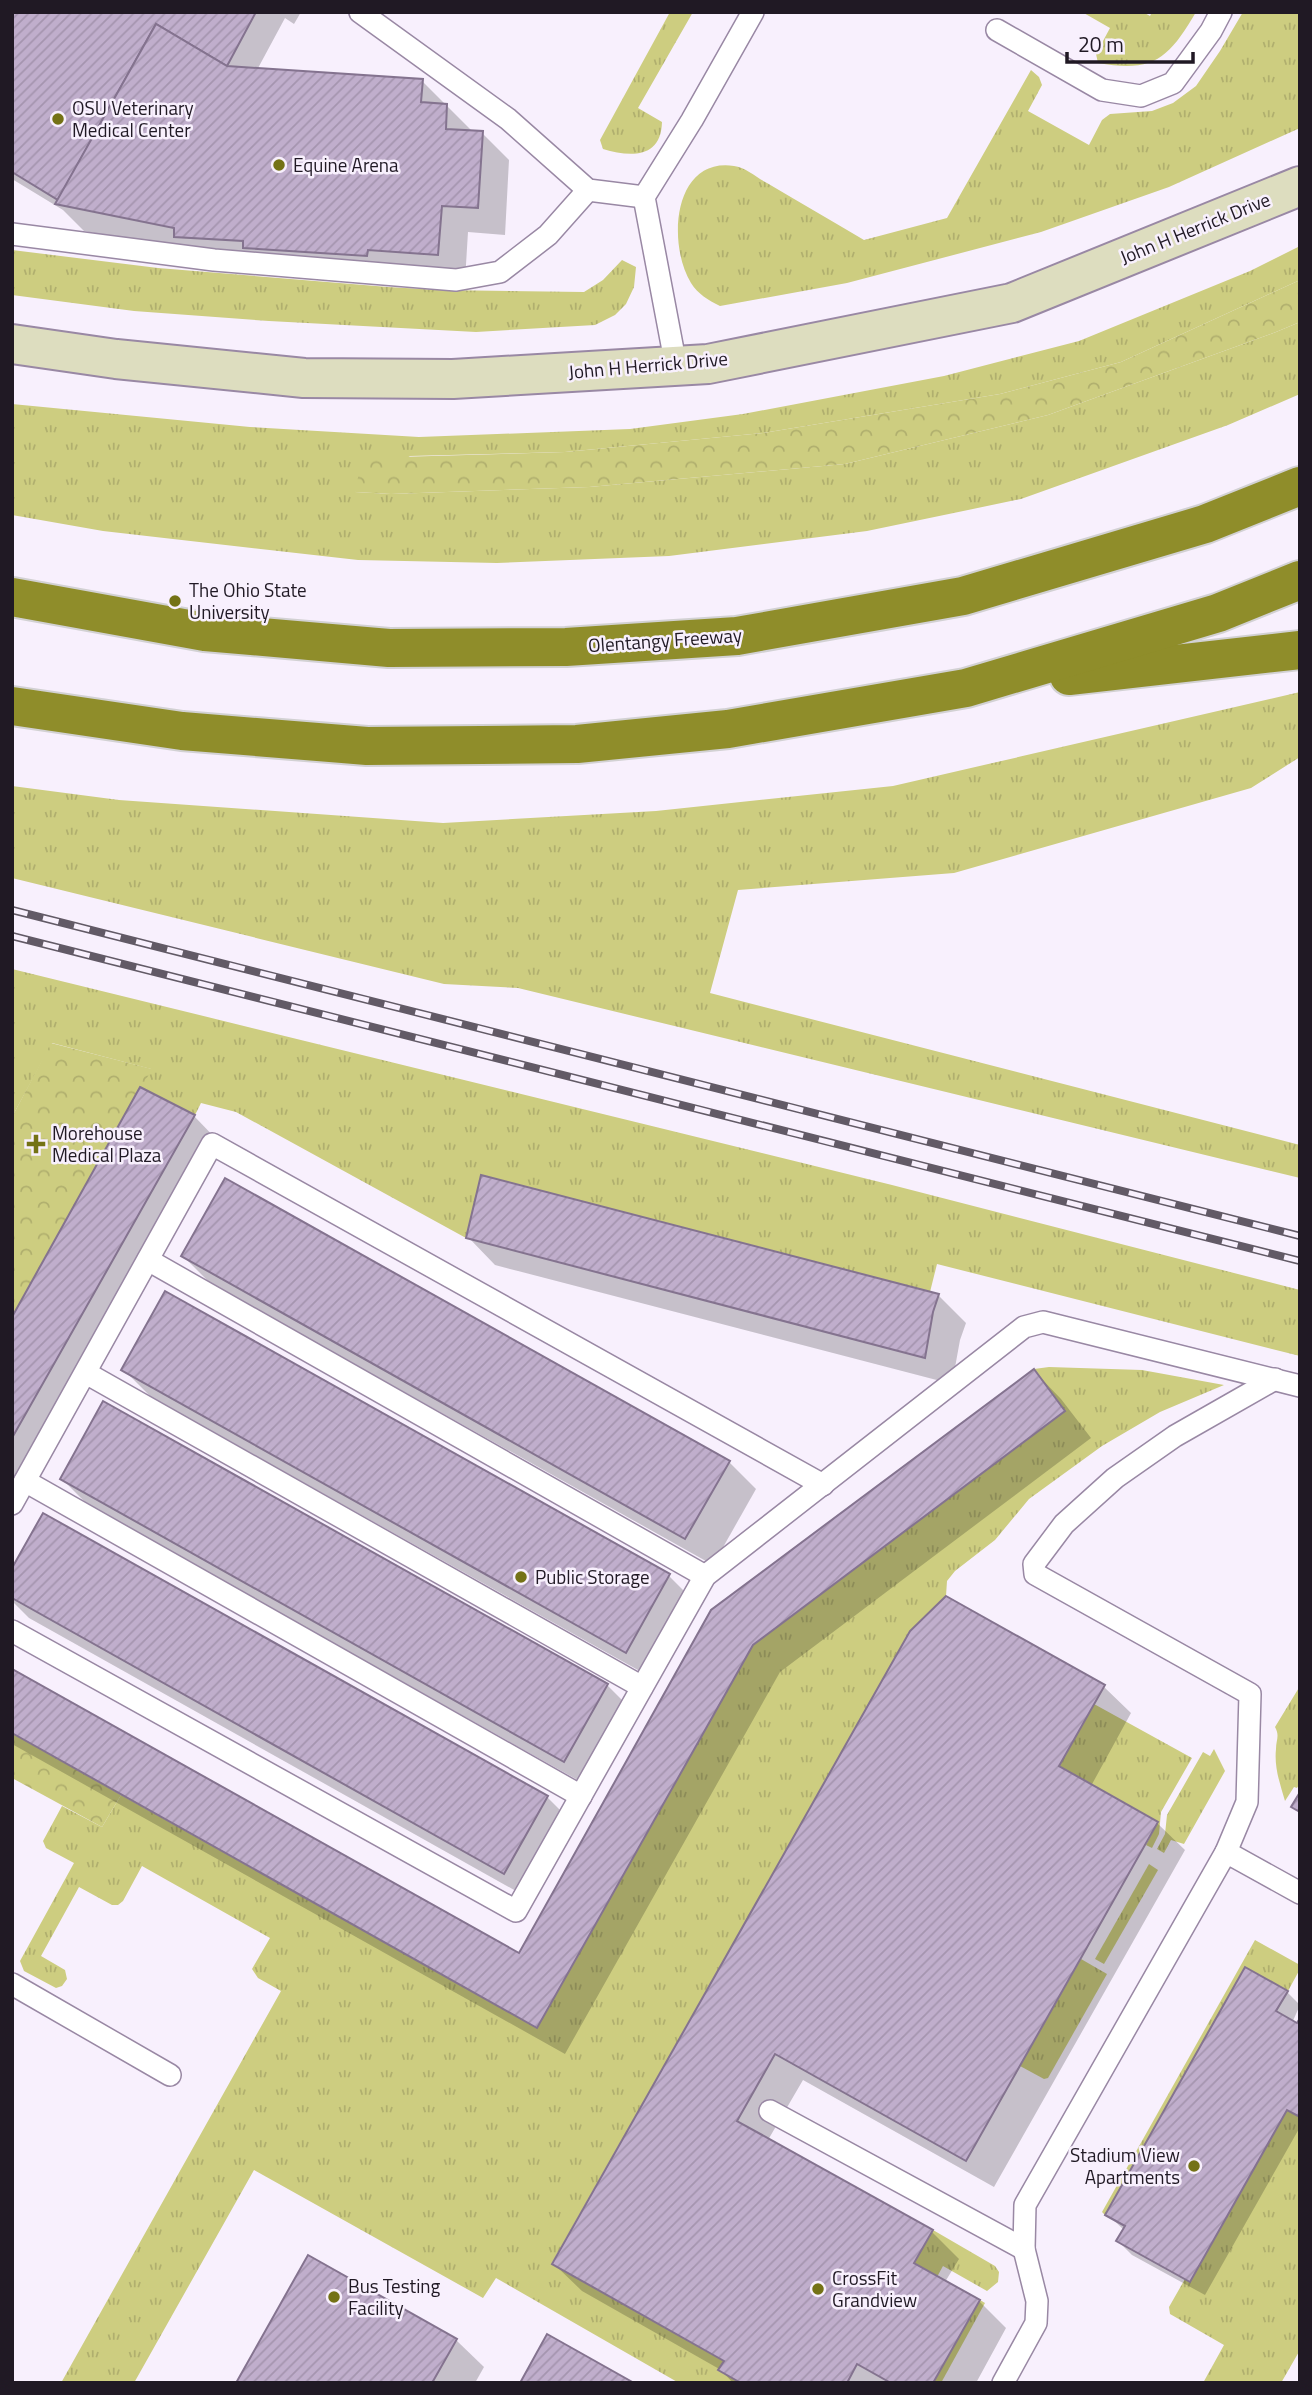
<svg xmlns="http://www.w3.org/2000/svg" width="1312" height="2395" font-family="'Titillium Web',sans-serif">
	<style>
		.grass { fill: url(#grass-tufts) }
		.forest { fill: url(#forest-crowns) }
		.shadow { fill: #0003 }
		.building { fill: url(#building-hatch); stroke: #84738f; stroke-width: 2 }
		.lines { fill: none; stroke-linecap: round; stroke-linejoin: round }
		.lane-casing { stroke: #9988a4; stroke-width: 24 }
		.secondary-casing { stroke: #9988a4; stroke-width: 42 }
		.highway-casing { stroke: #d2d1d3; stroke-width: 42 }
		.lane { stroke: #fff; stroke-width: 21 }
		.secondary { stroke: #ddddbf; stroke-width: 38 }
		.highway { stroke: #8f8d2a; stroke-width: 38 }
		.rail-casing { stroke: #625a66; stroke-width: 8 }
		.rail { stroke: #f8f0fd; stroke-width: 5; stroke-dasharray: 16; stroke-linecap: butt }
		.poi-dot { fill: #747216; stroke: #f8f0fd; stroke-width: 2.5 }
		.labels { text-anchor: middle; stroke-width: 5; stroke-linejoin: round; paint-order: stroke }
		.poi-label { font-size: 19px; fill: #201924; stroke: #f8f0fd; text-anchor: start }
		.street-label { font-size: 19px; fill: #201924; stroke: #f8f0fd }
	</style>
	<defs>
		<pattern id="grass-tufts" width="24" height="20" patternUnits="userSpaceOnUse" patternTransform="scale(1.75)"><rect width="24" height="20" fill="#cdcd80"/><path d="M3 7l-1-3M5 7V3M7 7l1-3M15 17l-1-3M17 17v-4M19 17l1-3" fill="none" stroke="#b0af6e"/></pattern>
		<pattern id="forest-crowns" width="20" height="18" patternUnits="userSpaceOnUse" patternTransform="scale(1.75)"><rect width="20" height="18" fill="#cdcd80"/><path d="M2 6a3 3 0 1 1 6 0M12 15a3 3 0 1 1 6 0" fill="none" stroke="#b0af6e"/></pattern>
		<pattern id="building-hatch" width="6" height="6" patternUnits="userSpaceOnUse" patternTransform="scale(1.75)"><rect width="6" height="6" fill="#c0aecc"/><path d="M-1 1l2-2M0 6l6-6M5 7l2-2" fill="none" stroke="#a595af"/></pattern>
	</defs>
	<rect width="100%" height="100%" fill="#f8f0fd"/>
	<!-- grass -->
	<g class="grass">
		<path d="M670,12h23l-55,96 24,14c-1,37 -32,35 -59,27l-3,-9z"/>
		<path d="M1082,12h61l7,4 2,-4h44c-27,46 -42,61 -98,51l-2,-9 14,-26z"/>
		<path d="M1243,12h57v116l-131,59 -128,45 -194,51 -127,23c-12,-6 -22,-12 -29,-23 -24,-39 -18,-126 43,-117 11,1 23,12 33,17 32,19 65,38 97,57l83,-22 84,-148 8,7 3,8 -14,26 61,34 13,-25 8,-6 42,-3 21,-8 23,-17 24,-35z"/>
		<polygon points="1300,246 1300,280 1121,362 1000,394 763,433 565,452 410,456 355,492 391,494 589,487 845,464 1048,415 1276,332 1300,322 1300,394 1228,425 1021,499 867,531 669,556 497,563 358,560 103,531 12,515 12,404 250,427 419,437 630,429 743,414 944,376 1079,341 1250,271"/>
		<polygon points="12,250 158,268 388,287 439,290 584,292 603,280 622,260 636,267 634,287 626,304 615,315 595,325 476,332 269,321 134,311 12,295"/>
		<polygon points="1300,692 1300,757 1251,788 954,873 738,890 710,993 1300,1145 1300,1178 518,988 444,984 12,878 12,786 119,800 443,823 656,811 893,786"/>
		<polygon points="12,969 892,1185 1300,1290 1300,1356 937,1264 930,1292 481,1175 466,1238 236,1112 201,1103 195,1115 140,1087 151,1069 52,1043 12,1117"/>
		<polygon points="1049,1367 1142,1370 1224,1385 1160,1412 1102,1446 1029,1499 995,1540 955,1571 947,1581 946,1596 910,1631 552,2263 724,2361 719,2370 741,2383 679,2383 496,2278 483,2298 254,2170 134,2383 61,2383 281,1991 258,1978 252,1969 270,1938 142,1866 123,1901 118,1905 112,1905 79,1887 41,1956 65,1970 67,1979 62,1986 56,1988 24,1971 20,1961 74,1863 46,1848 43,1841 62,1806 102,1827 121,1795 537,2028 753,1645 1064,1411 1034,1369"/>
		<path d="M1300,1686v97l-3,5 -3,-1 -9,14c-5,-17 -11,-34 -9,-52 0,-9 4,-13 -1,-22z"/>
		<polygon points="1094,1704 1192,1758 1161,1812 1159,1834 1152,1848 1146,1845 1158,1822 1059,1766"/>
		<polygon points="1214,1749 1225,1771 1184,1844 1171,1840 1164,1853 1157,1849 1165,1834 1167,1815 1203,1752 1210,1756"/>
		<polygon points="1149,1864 1158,1870 1104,1964 1095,1959"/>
		<polygon points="1255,1940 1300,1965 1300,1969 1288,1991 1245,1967 1105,2215 1102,2212"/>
		<polygon points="1081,1959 1107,1974 1048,2078 1044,2079 1020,2066"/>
		<polygon points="1287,2110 1300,2117 1300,2350 1281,2383 1203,2383 1224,2345 1170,2314 1169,2307 1185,2279 1190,2282"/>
		<polygon points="933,2230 995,2266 999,2272 998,2282 987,2291 943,2266 937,2277 914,2263"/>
		<polygon points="980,2300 985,2303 941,2383 933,2383"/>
	</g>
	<!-- forest -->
	<g class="forest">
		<polygon points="1300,280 1300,322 1276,332 1048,415 845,464 589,487 391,494 355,492 362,458 565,452 763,433 1000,394 1121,362"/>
		<polygon points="51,1043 152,1069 12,1317 12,1117"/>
		<polygon points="12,1733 121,1795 102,1827 12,1778"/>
	</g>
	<!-- shadow -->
	<g class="shadow">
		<polygon points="12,12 301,12 294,24 285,18 257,70 422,81 473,132 482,133 509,160 505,235 468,232 465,281 192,253 84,231 63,210 12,179"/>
		<polygon points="194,1116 221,1144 12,1513 12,1321"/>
		<polygon points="482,1177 939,1296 966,1323 960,1340 952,1384 495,1265 468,1237"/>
		<polygon points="183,1256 729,1462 756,1489 713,1565 210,1283"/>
		<polygon points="124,1370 669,1576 696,1603 654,1679 151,1397"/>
		<polygon points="1034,1371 1061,1399 1091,1438 780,1672 565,2054 12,1744 12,1671 520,1956 713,1611"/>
		<polygon points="62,1479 607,1685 634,1712 592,1788 89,1506"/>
		<polygon points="12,1572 547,1797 574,1824 532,1900 29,1618 12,1601"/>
		<polygon points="1103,1686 1131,1713 1091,1786 1157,1823 1185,1850 994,2187 803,2080 768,2140 932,2232 959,2259 945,2282 979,2301 1006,2328 976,2383 733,2383 721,2370 582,2291 554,2264"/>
		<polygon points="1287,1992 1300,2005 1292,2023 1297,2026 1300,2021 1300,2127 1205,2295 1132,2255 1118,2241 1124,2230 1107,2214"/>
		<polygon points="456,2340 484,2367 475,2383 238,2383"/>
	</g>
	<!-- building -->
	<g class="building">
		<polygon points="12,12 256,12 227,66 156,24 58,200 12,172"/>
		<polygon points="156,24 227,66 423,79 421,102 447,104 446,129 483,131 478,208 442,206 438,255 368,250 367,256 243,248 243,241 174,237 174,228 55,204"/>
		<polygon points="140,1087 195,1115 12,1438 12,1317"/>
		<polygon points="481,1175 939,1294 933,1312 925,1358 466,1238"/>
		<polygon points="225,1178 730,1461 685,1539 181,1256"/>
		<polygon points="165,1291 670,1574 626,1653 121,1370"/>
		<polygon points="1034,1369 1065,1411 753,1645 537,2028 12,1733 12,1669 519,1953 711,1610"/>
		<polygon points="103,1401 608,1684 564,1762 60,1479"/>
		<polygon points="43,1513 548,1796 504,1874 12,1598 12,1568"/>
		<polygon points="946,1596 1105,1685 1059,1766 1158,1822 966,2161 775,2054 737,2121 933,2230 914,2263 980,2300 933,2383 891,2383 857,2364 847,2383 741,2383 718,2370 724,2361 552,2264 910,1631"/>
		<polygon points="1300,1792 1300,1812 1291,1807"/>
		<polygon points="1245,1967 1288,1991 1276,2011 1297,2023 1300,2018 1300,2117 1287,2110 1190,2282 1116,2241 1125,2226 1105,2215"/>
		<polygon points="308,2255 457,2339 432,2383 236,2383"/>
		<polygon points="547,2334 634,2383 520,2383"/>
	</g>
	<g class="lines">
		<defs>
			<g id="lane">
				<polyline points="360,12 508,119 588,190 644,197"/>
				<polyline points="997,30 1102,90 1141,96 1173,83 1211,31 1221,12"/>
				<polyline points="12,234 214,260 456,280 500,272 548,235 588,190"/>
				<polyline points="676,366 644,197 692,120 753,12"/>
				<polyline points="148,1260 705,1576"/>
				<polyline points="86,1373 642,1687"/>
				<polyline points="25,1481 581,1796"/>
				<polyline points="12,1504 212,1144 823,1485"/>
				<polyline points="12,1631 516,1911 705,1576 1024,1327 1043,1322 1300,1386"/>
				<polyline points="1226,1852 1247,1802 1250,1694 1035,1574 1034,1564 1064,1524 1115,1478 1175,1436 1275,1379"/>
				<polyline points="12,1984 170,2075"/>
				<polyline points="770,2111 1024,2249"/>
				<polyline points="1003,2383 1036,2323 1037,2301 1024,2249 1025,2205 1226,1852 1300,1893"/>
			</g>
			<polyline id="secondary" points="12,344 116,359 304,378 453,379 708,364 1012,303 1300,186"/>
			<g id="highway">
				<polyline points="12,597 205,632 389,648 566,647 737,636 963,596 1205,524 1300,486"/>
				<polyline points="1069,676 1300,650"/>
				<polyline points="12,706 182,731 367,746 577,744 728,729 966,688 1218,613 1300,580"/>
			</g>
		</defs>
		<!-- lane casing -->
		<use href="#lane" class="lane-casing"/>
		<!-- secondary casing -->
		<use href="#secondary" class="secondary-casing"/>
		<!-- highway casing -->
		<use href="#highway" class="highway-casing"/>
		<!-- lane -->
		<use href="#lane" class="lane"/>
		<!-- secondary -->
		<use href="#secondary" class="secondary"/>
		<!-- highway -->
		<use href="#highway" class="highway"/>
		<defs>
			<g id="rail">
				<polyline points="12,910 1300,1236"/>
				<polyline points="12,936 1300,1261"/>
			</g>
		</defs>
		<!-- rail casing -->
		<use href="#rail" class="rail-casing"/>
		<!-- rail -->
		<use href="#rail" class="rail"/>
	</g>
	<!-- markers -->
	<g class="poi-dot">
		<circle cx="58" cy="119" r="7"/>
		<circle cx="279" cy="165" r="7"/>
		<circle cx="175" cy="601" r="7"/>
		<path d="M32.5 1133.5h7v7h7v7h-7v7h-7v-7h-7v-7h7z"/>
		<circle cx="521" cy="1577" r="7"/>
		<circle cx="1194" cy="2166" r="7"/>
		<circle cx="818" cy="2289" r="7"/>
		<circle cx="334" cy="2297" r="7"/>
	</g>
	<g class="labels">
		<!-- poi labels -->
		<g class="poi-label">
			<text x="72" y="115">OSU Veterinary<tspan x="72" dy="22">Medical Center</tspan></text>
			<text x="293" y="172">Equine Arena</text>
			<text x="189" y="597">The Ohio State<tspan x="189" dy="22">University</tspan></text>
			<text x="52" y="1140">Morehouse<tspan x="52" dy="22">Medical Plaza</tspan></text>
			<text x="535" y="1584">Public Storage</text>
			<text x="1180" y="2162" text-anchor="end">Stadium View<tspan x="1180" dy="22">Apartments</tspan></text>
			<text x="832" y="2285">CrossFit<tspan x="832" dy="22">Grandview</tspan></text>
			<text x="348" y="2293">Bus Testing<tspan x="348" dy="22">Facility</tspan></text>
		</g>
		<!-- street labels -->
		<g class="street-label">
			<text transform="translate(1195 228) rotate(-22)" y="7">John H Herrick Drive</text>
			<text transform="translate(648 365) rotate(-5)" y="7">John H Herrick Drive</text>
			<text transform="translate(665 640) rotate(-4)" y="7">Olentangy Freeway</text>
		</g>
	</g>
	<!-- border -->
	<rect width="1312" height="2395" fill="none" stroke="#201924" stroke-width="28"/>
	<!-- scale -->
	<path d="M1067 52v10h126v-10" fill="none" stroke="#201924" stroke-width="3.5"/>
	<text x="1078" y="52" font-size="21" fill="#201924" stroke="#f8f0fd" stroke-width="5" paint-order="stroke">20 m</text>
</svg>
